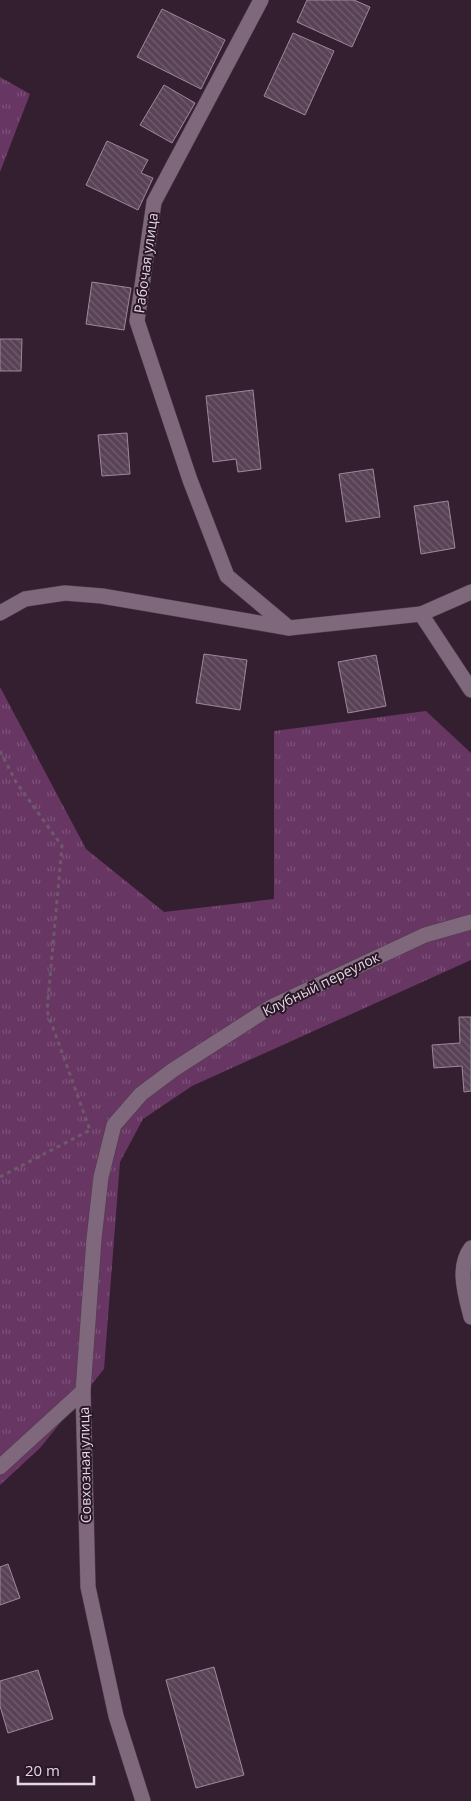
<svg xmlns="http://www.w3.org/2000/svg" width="471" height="1801" font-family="'Open Sans',sans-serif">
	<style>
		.grass { fill: url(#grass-tufts) }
		.building { fill: url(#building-back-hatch); stroke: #a0869c }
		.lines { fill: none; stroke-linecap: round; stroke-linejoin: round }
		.lane-casing { stroke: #4f3e4d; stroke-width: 16 }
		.street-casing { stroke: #4f3e4d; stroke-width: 16 }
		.path { stroke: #6c5969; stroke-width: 3; stroke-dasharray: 4 4; stroke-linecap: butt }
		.lane { stroke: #7f677c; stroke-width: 15 }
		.street { stroke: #7f677c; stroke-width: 15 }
		.labels { text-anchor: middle; stroke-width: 4; stroke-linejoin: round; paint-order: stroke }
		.street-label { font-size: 14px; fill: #e4d6e2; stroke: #291627 }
	</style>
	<defs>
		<pattern id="grass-tufts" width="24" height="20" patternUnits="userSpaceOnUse" patternTransform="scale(1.25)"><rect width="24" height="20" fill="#683663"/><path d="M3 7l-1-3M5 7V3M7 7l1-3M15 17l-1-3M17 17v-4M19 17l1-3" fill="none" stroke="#7d5279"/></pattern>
		<pattern id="building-back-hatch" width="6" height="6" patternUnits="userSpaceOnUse" patternTransform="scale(1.25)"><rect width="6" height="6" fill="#594256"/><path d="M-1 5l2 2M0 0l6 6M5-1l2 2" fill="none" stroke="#715d6e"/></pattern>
	</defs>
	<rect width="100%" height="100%" fill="#341f31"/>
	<!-- grass -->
	<g class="grass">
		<polygon points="0,77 30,94 0,172"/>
		<polygon points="0,687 86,849 164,912 274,899 274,731 426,711 471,753 471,960 192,1086 143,1119 120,1162 104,1369 40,1448 0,1485"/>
	</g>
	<!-- building -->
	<g class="building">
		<polygon points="307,0 354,0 370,7 352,47 297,22"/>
		<polygon points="162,9 225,40 201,89 137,57"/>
		<polygon points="293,33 334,51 305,115 264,96"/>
		<polygon points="164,85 195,103 172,143 140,125"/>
		<polygon points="107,141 148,160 141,173 153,178 138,210 86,185"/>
		<polygon points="92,282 131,288 124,330 86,324"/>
		<polygon points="0,339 22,339 21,371 0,371"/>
		<polygon points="253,390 261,469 238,472 236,459 213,462 206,396"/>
		<polygon points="127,433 130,474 102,476 98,435"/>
		<polygon points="373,469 380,517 346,522 339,474"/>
		<polygon points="448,501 455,548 421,554 414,506"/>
		<polygon points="204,654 247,660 240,710 196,703"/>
		<polygon points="376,655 386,706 348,713 338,662"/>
		<polygon points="459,1017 471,1017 471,1091 464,1092 462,1066 434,1068 432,1045 460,1043"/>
		<polygon points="8,1564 20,1598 0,1605 0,1567"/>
		<polygon points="214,1667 244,1775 196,1788 166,1680"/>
		<polygon points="38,1670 53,1719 8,1733 0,1706 0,1681"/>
	</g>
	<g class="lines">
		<defs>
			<path id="lane" d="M471,1248c-15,20 -5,48 0,69"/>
			<g id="street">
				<polyline points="261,0 154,202 137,321 190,480 227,576 289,628"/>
				<polyline points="0,613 25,599 65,593 102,596 289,628 421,614 471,592"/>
				<polyline points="421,614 471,690"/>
				<polyline points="0,1467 83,1391"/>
				<polyline points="143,1801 116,1716 88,1587 83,1391 94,1239 101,1177 114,1125 141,1094 173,1070 271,1007 425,935 471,922"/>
			</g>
		</defs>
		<!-- lane casing -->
		<use href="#lane" class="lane-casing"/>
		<!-- street casing -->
		<use href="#street" class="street-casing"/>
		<!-- path -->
		<g class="path">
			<polyline points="0,751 16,782 62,846 47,1011 90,1130 91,1130"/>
			<polyline points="0,1177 90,1130"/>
		</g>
		<!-- lane -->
		<use href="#lane" class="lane"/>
		<!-- street -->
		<use href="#street" class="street"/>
	</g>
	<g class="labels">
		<!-- street labels -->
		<g class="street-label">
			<text transform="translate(146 263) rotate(-82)" y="5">Рабочая улица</text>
			<text transform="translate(321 984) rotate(-26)" y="5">Клубный переулок</text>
			<text transform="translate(85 1465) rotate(-91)" y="5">Совхозная улица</text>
		</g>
	</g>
	<!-- scale -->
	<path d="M18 1776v8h76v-8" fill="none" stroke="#e4d6e2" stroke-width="2.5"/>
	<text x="25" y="1776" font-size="15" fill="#e4d6e2" stroke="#291627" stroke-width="4" paint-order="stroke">20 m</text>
</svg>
